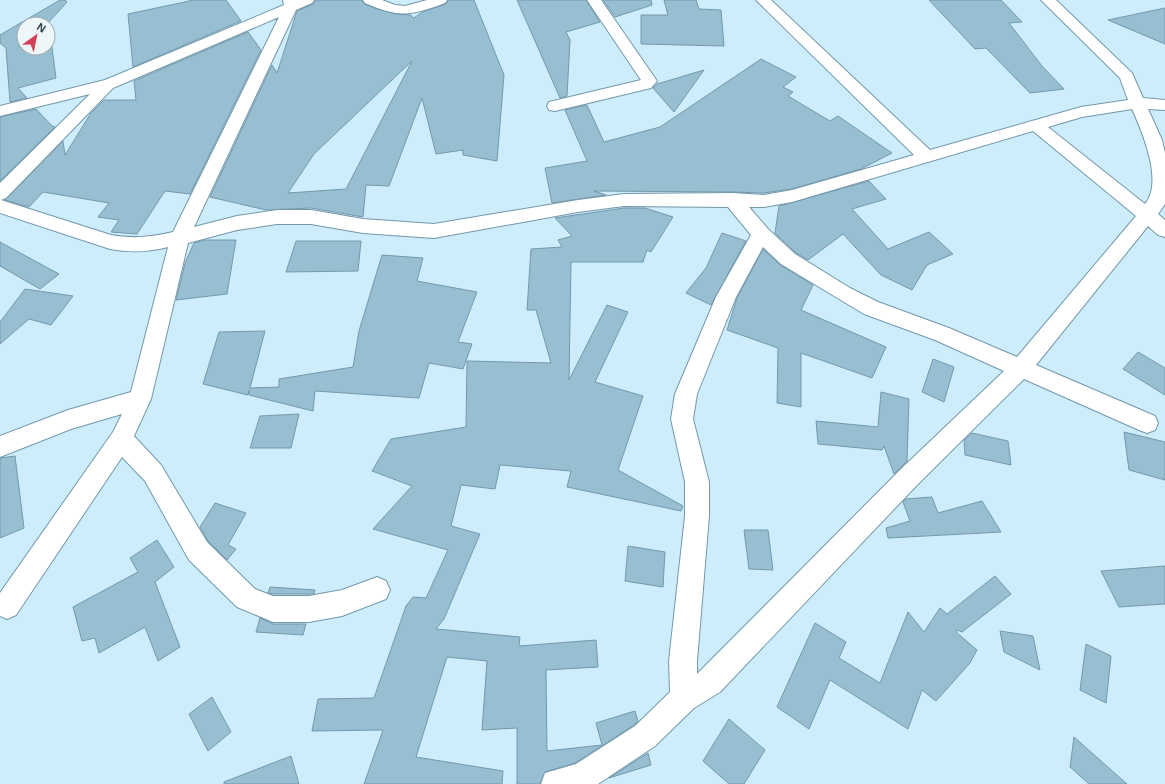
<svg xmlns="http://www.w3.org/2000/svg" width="1165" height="784" font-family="Arial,sans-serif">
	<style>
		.building { fill: #97bed1; stroke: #7399ab; fill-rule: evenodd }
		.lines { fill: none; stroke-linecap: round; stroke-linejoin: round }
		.minor-casing { stroke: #7298aa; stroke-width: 2 }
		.minor { fill: #fff; fill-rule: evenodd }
	</style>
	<rect width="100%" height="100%" fill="#cdedfc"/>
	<!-- building -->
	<g class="building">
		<polygon points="60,0 65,0 67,2 47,24 24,24 24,48 48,48 48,33 50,32 56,78 18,88 27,98 10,102 6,48 0,43 0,35"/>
		<polygon points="194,0 226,0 241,21 133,67 128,14"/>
		<path d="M315,0h47l2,4 13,5 19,5 14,1 4,3 8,-6 24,-8 2,-4h26l30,75 -7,86 -34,-6v-5l-27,4 -14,-56 -33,88 -23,-1 -3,32 -52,-9 -45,2 -56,-13 62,-132 5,8 20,-62 16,-7zM412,61l-66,128 -58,4 26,-39z"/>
		<polygon points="517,0 586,0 600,22 566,32 570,40 567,96 560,98"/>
		<polygon points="603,0 651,0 652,5 615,17"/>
		<polygon points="664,0 696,0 699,9 721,10 724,46 641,44 641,15 668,15"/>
		<polygon points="929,0 1001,0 1022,22 1009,23 1042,66 1064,89 1030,93 986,48 975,49"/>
		<polygon points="1165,8 1165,44 1108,20"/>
		<polygon points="248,32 261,50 190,194 165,191 137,234 111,232 119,220 98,217 109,203 43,192 29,207 5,200 63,141 65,155 91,113 104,100 136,100 134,81"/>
		<polygon points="761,59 796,77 783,87 793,92 788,96 830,121 838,116 892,153 861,169 792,189 764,193 732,192 594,191 606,195 552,203 545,168 587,161 565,110 587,105 604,142 660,127"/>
		<polygon points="704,70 674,112 653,88 657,84"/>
		<polygon points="36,109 52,126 55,127 0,181 0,117"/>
		<polygon points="869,181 886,199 852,209 888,249 929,232 953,254 927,265 912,290 881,275 843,234 808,260 796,253 775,233 779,206"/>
		<polygon points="624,208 645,208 673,217 651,252 647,250 643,262 571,262 569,380 607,305 628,312 595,382 643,396 618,470 683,506 681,511 567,487 571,471 500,465 495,489 461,485 451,526 480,534 444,619 436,629 520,637 519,646 596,640 598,667 546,670 547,751 602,745 596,723 635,711 638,721 634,725 575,763 545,772 540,784 517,784 517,728 482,730 487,661 447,657 416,757 503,771 502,784 364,784 383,730 312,731 318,699 374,698 406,606 413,597 426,598 448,550 373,529 412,486 372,471 391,439 466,427 467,361 551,363 536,310 527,310 531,249 562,247 558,240 572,236 555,218"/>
		<polygon points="722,233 746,241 711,305 686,293 706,268"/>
		<polygon points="205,240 236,240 227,294 176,300 185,263 194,243"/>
		<polygon points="296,241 361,241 358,271 286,272"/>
		<polygon points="0,242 59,274 40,289 0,266"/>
		<polygon points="763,249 780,265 813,285 801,310 886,347 872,378 801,353 801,407 777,403 778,348 727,330 737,298"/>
		<polygon points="382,255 423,258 417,281 477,292 458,342 472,344 463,369 429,363 419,398 315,391 313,411 249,395 249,390 248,395 203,384 219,332 265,331 250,388 279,387 279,379 353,367 359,331"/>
		<polygon points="25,289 73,296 51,325 29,319 0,344 0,322"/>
		<polygon points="1138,352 1165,368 1165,395 1123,369"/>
		<polygon points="933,359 954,367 944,402 922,392"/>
		<polygon points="881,392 909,399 907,461 894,474 884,446 882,450 818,444 816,421 878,427"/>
		<polygon points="299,414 291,448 250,448 260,416"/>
		<polygon points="1124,432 1165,442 1165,480 1129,470"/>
		<polygon points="972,433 1008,441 1011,465 965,455 964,440"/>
		<polygon points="15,456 24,528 0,538 0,458"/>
		<polygon points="932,497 938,513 982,501 1001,532 888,538 886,528 910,521 903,502 906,499"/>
		<polygon points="215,503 246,513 228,545 236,549 227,560 208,541 200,527"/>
		<polygon points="744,530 768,530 773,570 749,569"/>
		<polygon points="157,540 174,567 155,582 180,647 158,661 145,627 99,653 95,638 82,641 73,607 138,572 130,558"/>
		<polygon points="628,546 665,552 663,587 625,581"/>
		<polygon points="1165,566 1165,604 1119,607 1101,571"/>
		<polygon points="995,576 1011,594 962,632 957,630 956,632 977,650 970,663 936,701 922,690 908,729 830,680 809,729 777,707 815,623 846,642 839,658 880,683 908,612 924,632 940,608 947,614"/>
		<polygon points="270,587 315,590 314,594 273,594 268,593"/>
		<polygon points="260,618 273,624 306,624 303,635 256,632"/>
		<polygon points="1000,631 1033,636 1040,670 1004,652"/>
		<polygon points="1086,644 1111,656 1106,703 1080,690"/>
		<polygon points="212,697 231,732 208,751 189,714"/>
		<polygon points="729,719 765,750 744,784 729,784 703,761"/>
		<polygon points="1074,737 1127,784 1089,784 1070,767"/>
		<polygon points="648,753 651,765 609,778"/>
		<polygon points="291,756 299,784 224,784 224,782"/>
	</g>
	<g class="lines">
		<defs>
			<g id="minor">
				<path d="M283,0h31l-2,3 -16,7 -102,217 43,-11 40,-6h34l52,9 71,5 144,-24 46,-6 108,-1 32,2 28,-5 122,-35 -158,-155h15l159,150 151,-43 47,-7 -8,-22 -79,-78h15l76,73 11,25 22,2v10l-17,-1 14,31 3,13v51l-7,10 7,6v17l-7,-2 -10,-9 -112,139 119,51 3,7 -3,7 -8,3 -8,-3 -115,-51 -106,105 -198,208 -26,16 -39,38 -57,38h-57l4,-11 31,-9 59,-38 35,-34 -1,-31 16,-145v-34l-14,-63 4,-25 41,-97 35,-62 -23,-28 -104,-1 -46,6 -144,26 -71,-5 -52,-9h-34l-40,6 -49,13 -37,156 -17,37 27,29 46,77 48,47 18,7h36l33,-6 35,-13 9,4 4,9 -4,9 -44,17 -33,6h-36l-36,-15 -48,-47 -44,-79 -23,-24 -106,158 -9,4 -7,-3v-23l113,-161 9,-18 -51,15 -71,28v-21l68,-26 63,-18 37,-145c-20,5 -37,6 -58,2l-110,-36v-30l90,-89 -90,22v-10l105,-26 179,-75zM279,17l-106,215c-22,5 -40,7 -62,3l-110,-35 5,-2 107,-110zM1132,109c10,22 32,73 13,95l-97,-77 34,-10zM1033,131l103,85 -119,141 -68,-29 -71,-26 -28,-14 -55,-34 -27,-25 -19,-22h15l28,-5zM763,247l18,17 83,50 71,26 69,31 -102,97 -205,206v-13l12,-145v-34l-16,-63 4,-25 39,-97z"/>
				<path d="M363,0h19l13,5 10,1 22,-6h20l-2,3c-35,13 -45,15 -80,0z"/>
				<polygon points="587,0 601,0 657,81 651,88 555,111 549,110 547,106 549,102 641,80"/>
			</g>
		</defs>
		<!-- minor casing -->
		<use href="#minor" class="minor-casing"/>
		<!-- minor -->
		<use href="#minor" class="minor"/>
	</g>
	<!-- north arrow -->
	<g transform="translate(36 36) rotate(33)"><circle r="19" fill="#eef6fa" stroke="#a0abb0"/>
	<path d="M0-3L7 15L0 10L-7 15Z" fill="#d3425a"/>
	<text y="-6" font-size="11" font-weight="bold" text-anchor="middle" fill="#2a3a41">N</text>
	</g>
</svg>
